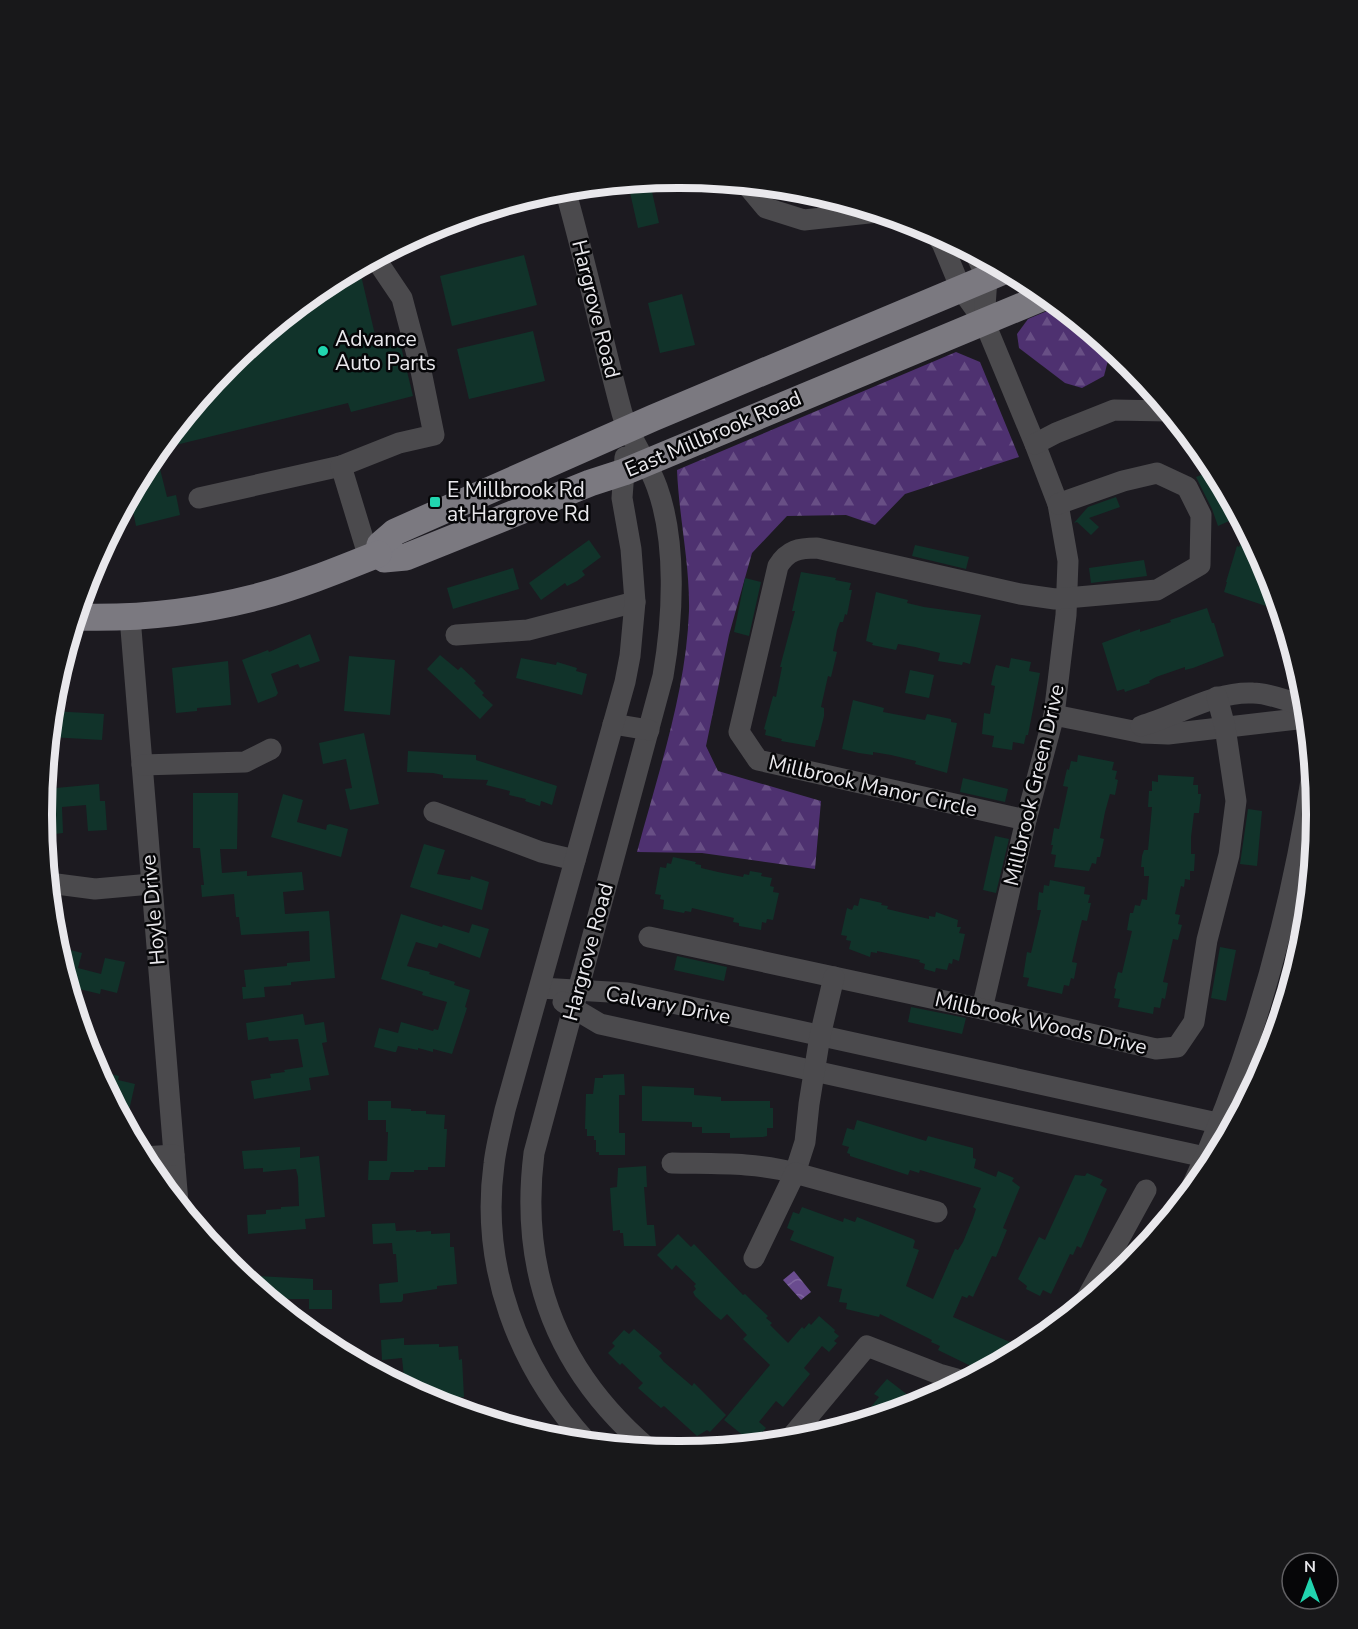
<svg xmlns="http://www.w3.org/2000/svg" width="1358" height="1629" font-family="'Nunito Sans',sans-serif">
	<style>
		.forest { fill: url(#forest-firs) }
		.water { fill: url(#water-waves) }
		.building { fill: #11332a }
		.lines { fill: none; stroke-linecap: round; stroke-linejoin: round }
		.minor { stroke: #4b4a4d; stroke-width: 21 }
		.major { stroke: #7b7980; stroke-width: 27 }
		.poi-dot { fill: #21d5af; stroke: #060608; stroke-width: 2 }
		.labels { text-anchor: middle; stroke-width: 5; stroke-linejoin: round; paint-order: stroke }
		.street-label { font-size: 21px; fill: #e9e8ec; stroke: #060608 }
		.poi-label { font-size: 21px; fill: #e9e8ec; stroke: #060608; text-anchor: start }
		.rim { fill: none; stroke: #e9e8ec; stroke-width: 8 }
	</style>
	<defs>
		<pattern id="forest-firs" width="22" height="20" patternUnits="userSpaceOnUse" patternTransform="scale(1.5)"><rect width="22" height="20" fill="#4e3170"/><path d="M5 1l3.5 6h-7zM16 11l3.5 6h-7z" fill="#684f85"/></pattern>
		<pattern id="water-waves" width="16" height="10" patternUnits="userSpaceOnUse" patternTransform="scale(1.5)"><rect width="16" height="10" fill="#6a4c8f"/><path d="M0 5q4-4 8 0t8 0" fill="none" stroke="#7f669f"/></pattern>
	</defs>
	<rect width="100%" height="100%" fill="#1c1a20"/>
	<!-- forest -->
	<g class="forest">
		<polygon points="1059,306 1111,349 1104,376 1082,388 1065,383 1019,348 1017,334 1028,319"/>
		<path d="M956,352l24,10 39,95 -114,37 -30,31 -29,-10 -59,1 -35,37 -23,82 -23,111 12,25 103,30 -6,68 -113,-16 -65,-1c21,-79 49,-159 52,-241 1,-47 -10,-93 -12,-141z"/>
	</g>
	<!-- water -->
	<polygon class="water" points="794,1271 811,1292 801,1300 783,1280"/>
	<!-- building -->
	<g class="building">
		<polygon points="650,183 659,223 638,228 629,188"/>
		<polygon points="524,255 537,305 452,326 440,276"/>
		<polygon points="359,267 376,339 398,334 413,396 351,412 348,403 159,449 229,364 325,285"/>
		<polygon points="682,294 695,345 660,353 648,303"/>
		<polygon points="533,331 545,381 469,399 457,349"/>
		<polygon points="156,453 167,497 176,495 180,515 136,526 132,506 124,508 150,460"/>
		<polygon points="1214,470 1238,517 1218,526 1212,509 1196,477"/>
		<polygon points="1116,497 1120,507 1089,518 1099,527 1091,535 1077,522 1074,523 1088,507"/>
		<polygon points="589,540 601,557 582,571 585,575 577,581 567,586 565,583 541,600 529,583"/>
		<polygon points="1242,540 1253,543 1268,571 1276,598 1272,608 1224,592 1227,582 1226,582 1237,546 1239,547"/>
		<polygon points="915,545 969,557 966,569 912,556"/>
		<polygon points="1144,560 1147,576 1091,583 1089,568"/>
		<polygon points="513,568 519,589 453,609 447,588"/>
		<polygon points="801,572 836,578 835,580 851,583 849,590 852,590 847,615 845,614 843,622 840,622 837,630 833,651 837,652 831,677 828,676 821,707 824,708 824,716 818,740 816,740 815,747 781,741 782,739 765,735 766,730 764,729 773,696 776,697 782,667 780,667 795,611 792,611"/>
		<polygon points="745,578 761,582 749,636 734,632"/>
		<polygon points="876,592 908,600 907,603 924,607 981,615 970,664 963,662 962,665 938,661 940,653 915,647 898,644 896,650 872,645 873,643 866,641"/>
		<polygon points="1207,608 1212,623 1214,623 1224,656 1193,668 1185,670 1185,667 1156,677 1149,681 1150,683 1125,692 1124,689 1117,691 1102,643 1140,629 1140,632 1171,622 1170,620"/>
		<polygon points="310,634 320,661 300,668 298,664 271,674 278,693 276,696 258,703 242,660 268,650 269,652"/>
		<polygon points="440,655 458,670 461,667 476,681 474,683 484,693 482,695 493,705 480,719 427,669"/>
		<polygon points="349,656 395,660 390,715 344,711"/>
		<polygon points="521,658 556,665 557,662 577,668 576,671 587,674 582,695 516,678"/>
		<polygon points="1011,658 1031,662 1029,671 1040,673 1028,735 1026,735 1024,744 1013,742 1012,750 992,747 994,736 982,734 984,713 990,714 995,686 991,685 994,671 996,665 1009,668"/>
		<polygon points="228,661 231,705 197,708 197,711 176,713 172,668"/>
		<polygon points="910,670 934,675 929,698 905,693"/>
		<polygon points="853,700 884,708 883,712 925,720 927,714 951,719 951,722 957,723 947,773 915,764 916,761 891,755 873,752 873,755 859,753 842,749"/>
		<polygon points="52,711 104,714 102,740 50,737"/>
		<polygon points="364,733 379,804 350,810 345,789 352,788 346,759 323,764 319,743"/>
		<polygon points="408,751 476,755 476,760 557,786 552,805 541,801 540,806 525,801 526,799 509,795 510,791 486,785 488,780 443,778 443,775 433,773 407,772"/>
		<polygon points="1078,755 1114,762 1112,770 1117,771 1115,779 1118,780 1115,795 1110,794 1105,812 1100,838 1104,839 1100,857 1097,857 1096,864 1092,863 1089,871 1054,867 1056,855 1051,854 1053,845 1051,845 1054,828 1059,829 1068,787 1063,786 1067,769 1069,770 1071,761 1077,762"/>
		<polygon points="1158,775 1194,777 1193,785 1198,785 1198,794 1201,794 1199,813 1194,813 1191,837 1191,854 1195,854 1194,871 1190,871 1190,880 1185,879 1184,887 1181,886 1175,914 1180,915 1178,924 1182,925 1178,940 1173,939 1169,956 1163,982 1168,983 1165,999 1162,998 1160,1008 1154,1007 1153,1014 1118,1007 1120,999 1114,998 1116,989 1114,988 1118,972 1122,973 1132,931 1127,930 1130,913 1133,913 1135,905 1140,906 1142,899 1147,900 1149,876 1144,876 1144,867 1141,867 1142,856 1144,850 1148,850 1152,807 1148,807 1149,791 1152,791 1152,781 1158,782"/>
		<polygon points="963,778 1008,789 1005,802 960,792"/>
		<polygon points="99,784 100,801 105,801 107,830 88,831 86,805 62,807 63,833 46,835 44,807 46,807 45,789"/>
		<polygon points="193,793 238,793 237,849 220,849 222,873 247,871 247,876 302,872 304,890 283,892 285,914 329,911 335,978 291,982 291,985 264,987 265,997 243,999 242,987 246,987 244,970 287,966 287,963 310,961 309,931 241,935 239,917 236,917 234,894 202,897 201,885 204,885 200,848 193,848"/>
		<polygon points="283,794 303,800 297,822 326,830 327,825 330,824 348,829 341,857 271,837"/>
		<polygon points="1248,809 1262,811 1257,866 1240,864"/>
		<polygon points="995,836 1009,839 996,893 983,890"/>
		<polygon points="424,844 445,850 437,874 470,880 471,876 489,882 482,910 410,887"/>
		<polygon points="673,857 696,862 695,864 701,865 701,868 718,872 743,877 744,874 749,875 750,871 762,873 761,876 772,878 770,886 774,887 773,892 779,893 773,920 767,919 766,923 762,922 761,930 739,926 739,923 733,922 734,918 692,908 691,912 685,911 684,913 663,909 664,900 660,899 661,895 655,894 660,867 666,868 667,863 671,864"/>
		<polygon points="1050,880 1085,887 1084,894 1090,895 1088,903 1091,903 1087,921 1082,920 1078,936 1072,962 1077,963 1074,979 1071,978 1069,986 1064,985 1062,994 1027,986 1029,978 1023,977 1027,952 1031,953 1041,910 1037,910 1039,892 1043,893 1044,885 1049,886"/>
		<polygon points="860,898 882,903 881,905 888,906 887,909 929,919 929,916 935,917 936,912 958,920 957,927 961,927 959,933 965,934 959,961 953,959 952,964 949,963 947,970 936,968 935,972 924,969 925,964 919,962 920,960 877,951 877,953 871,952 870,957 849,949 851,941 846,940 847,936 841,935 847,908 852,910 854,905 858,906"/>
		<polygon points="401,914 442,927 443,925 469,933 472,924 489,929 480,958 439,943 437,948 416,942 407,966 430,972 429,974 455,982 454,985 470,990 465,1007 467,1008 452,1054 433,1049 433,1052 418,1048 418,1050 398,1046 396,1052 394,1052 374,1047 379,1028 398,1033 401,1022 433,1031 434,1029 438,1030 447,1002 422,995 423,992 381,979"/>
		<polygon points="1220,947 1236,950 1226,1001 1211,998"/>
		<polygon points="63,948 82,953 78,968 101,974 105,958 125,962 117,993 101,989 100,994 71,987 73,979 66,978 60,959"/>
		<polygon points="677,956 727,967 724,981 674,970"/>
		<polygon points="911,1007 966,1018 962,1034 908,1022"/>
		<polygon points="303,1014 305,1025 324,1022 327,1042 322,1043 329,1075 309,1078 311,1090 254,1099 251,1081 271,1078 270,1074 285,1072 284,1070 303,1067 298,1039 269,1041 268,1037 248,1040 246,1023"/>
		<polygon points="97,1071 119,1076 118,1080 135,1084 128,1115 120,1113"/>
		<polygon points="624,1074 625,1095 619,1095 619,1133 625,1133 625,1155 599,1155 599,1152 596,1152 596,1140 594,1140 594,1136 587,1136 587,1129 585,1129 586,1094 593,1094 595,1078 603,1078 603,1075"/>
		<polygon points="642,1086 694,1088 694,1095 721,1097 721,1101 770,1101 770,1108 773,1108 773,1128 767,1128 767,1136 763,1137 730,1138 730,1133 702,1133 702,1127 692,1127 692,1122 642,1121"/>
		<polygon points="368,1101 391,1101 391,1108 411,1109 411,1111 426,1111 426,1114 445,1115 444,1129 447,1129 445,1167 428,1167 428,1170 414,1170 414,1172 391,1172 389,1180 368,1180 369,1161 387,1161 388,1132 386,1132 386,1120 368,1120"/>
		<polygon points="857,1120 926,1141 928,1136 973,1148 973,1158 976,1159 974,1168 996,1177 998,1171 1014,1178 1012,1181 1020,1187 1003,1228 1007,1230 996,1257 992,1256 973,1297 969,1295 967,1298 962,1296 953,1317 1012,1343 1009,1347 1012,1349 1008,1357 985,1370 978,1366 977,1369 938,1350 940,1346 931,1342 932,1340 880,1314 879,1317 846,1309 847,1303 839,1302 842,1289 827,1286 834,1257 790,1240 794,1231 787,1228 793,1212 799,1214 802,1207 843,1222 844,1218 855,1222 857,1217 913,1239 915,1241 913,1248 919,1250 906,1286 933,1299 955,1249 958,1250 963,1242 973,1218 976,1209 973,1207 981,1188 920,1170 919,1173 910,1170 908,1175 850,1156 850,1154 847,1153 849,1147 842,1145 847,1128 854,1130"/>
		<polygon points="300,1147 300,1158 319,1156 325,1217 305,1219 306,1229 248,1234 247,1215 266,1214 266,1210 281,1209 281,1207 299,1206 298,1177 296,1169 263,1172 263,1168 244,1169 242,1151"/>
		<polygon points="646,1166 647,1187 644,1187 647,1225 654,1225 656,1246 624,1246 623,1233 620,1233 620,1230 613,1231 610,1188 617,1187 618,1168"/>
		<polygon points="1087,1173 1103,1180 1100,1185 1107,1189 1081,1248 1077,1246 1073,1255 1070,1254 1051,1294 1043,1290 1040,1296 1026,1289 1027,1286 1018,1279 1039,1237 1045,1240 1075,1175 1085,1176"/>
		<polygon points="395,1223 396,1231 416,1230 416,1232 431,1231 431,1234 450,1233 450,1247 454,1247 457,1284 437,1286 437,1289 403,1294 403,1300 401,1302 380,1303 379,1284 398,1282 396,1254 393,1254 392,1243 373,1244 372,1224"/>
		<polygon points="678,1234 691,1247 694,1244 743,1295 745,1294 753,1302 768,1316 766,1318 772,1323 770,1325 788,1343 802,1327 804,1329 809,1323 811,1325 819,1316 835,1330 834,1332 839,1336 834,1341 837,1343 829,1352 822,1346 804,1368 810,1374 783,1407 776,1401 759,1422 766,1428 758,1437 755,1435 750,1441 724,1420 770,1365 743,1339 747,1335 727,1314 721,1320 716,1316 695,1296 693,1292 696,1289 694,1286 696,1284 676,1265 672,1270 657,1255"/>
		<polygon points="257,1276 313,1279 313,1290 332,1290 332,1309 309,1309 309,1299 274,1299 274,1296 266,1295 257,1288"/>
		<polygon points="634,1329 662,1353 659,1356 664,1362 692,1386 694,1383 726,1415 710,1432 707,1430 697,1436 664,1406 661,1408 654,1402 638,1388 643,1383 622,1363 620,1365 608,1353 615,1346 612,1343 624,1330 629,1334"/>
		<polygon points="313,1334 335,1334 335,1350 325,1344"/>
		<polygon points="404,1338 404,1345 439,1344 439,1347 458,1346 459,1360 462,1359 464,1397 445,1399 445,1403 436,1403 405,1387 402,1358 382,1360 381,1340"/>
		<polygon points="887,1379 909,1396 903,1404 907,1408 858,1423 879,1397 874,1394"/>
	</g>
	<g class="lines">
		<!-- minor -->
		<g class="minor">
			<polyline points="746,184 766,208 804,220 878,212"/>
			<path d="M565,189c21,74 37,150 57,224 8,27 26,48 35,74 20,55 16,132 6,189l-129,477c-15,120 23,218 115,296"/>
			<polyline points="934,232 942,243 961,289 984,321 1035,444 1058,504 1068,561 1066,615 1054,715 1026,820 982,1009"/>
			<polyline points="976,255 987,278 984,321"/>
			<polyline points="1035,444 1056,433 1114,410 1168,411"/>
			<polyline points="199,498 341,466"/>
			<polyline points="369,558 341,466 399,443 434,435 420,366 402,298 375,258"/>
			<polyline points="130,617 178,1203"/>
			<polyline points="456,635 528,630 635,602"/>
			<polyline points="1054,715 1143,733 1168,734 1306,718"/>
			<polyline points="613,724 649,730"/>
			<path d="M1141,726c36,-10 74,-35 112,-33 15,0 31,7 46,11l6,3"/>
			<polyline points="142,765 245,762 271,749"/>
			<polyline points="434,812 541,852 575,860"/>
			<path d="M1026,820l-268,-60 -19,-28 39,-166c10,-16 21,-18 39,-18l203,46 35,5 102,-9 43,-25 1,-50 -14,-28 -30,-14 -34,8 -65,23"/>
			<polyline points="49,883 95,889 151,884"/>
			<polyline points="649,937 982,1009 1156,1049 1177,1047 1194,1022 1207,940 1229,855 1236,801 1225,727 1217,697"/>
			<polyline points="540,988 627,993 1231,1126"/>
			<polyline points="563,1002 600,1024 1214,1159"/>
			<polyline points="143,1157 174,1155"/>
			<path d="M672,1163c41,1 84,-1 123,10l10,-31 4,-38 11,-68 14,-59"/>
			<path d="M1190,1191c61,-133 100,-272 122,-417"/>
			<polyline points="754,1258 795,1173 937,1212"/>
			<polyline points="1084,1303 1146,1190"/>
			<polyline points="788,1441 867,1346 939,1374 964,1381"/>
			<path d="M587,1442c-69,-75 -107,-175 -93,-278 2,-18 7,-36 11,-54l120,-428 5,-26 5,-54 -4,-53 -9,-51 3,-41"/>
		</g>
		<!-- major -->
		<g class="major">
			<polyline points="378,554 384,559 406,557 590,483 624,472 1046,296"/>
			<polyline points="378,554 380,545 395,532 653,418 1006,270"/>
			<path d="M76,617c61,2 122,-5 181,-20 42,-11 81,-27 121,-43"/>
		</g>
	</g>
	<!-- markers -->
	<g class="poi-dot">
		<circle cx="323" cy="351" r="6"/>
		<rect x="429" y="496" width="12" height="12" rx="3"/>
	</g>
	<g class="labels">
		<!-- street labels -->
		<g class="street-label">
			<text transform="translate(596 309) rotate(76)" y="7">Hargrove Road</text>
			<text transform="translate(713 434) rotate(-23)" y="7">East Millbrook Road</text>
			<text transform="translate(1034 785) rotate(-77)" y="7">Millbrook Green Drive</text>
			<text transform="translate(873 786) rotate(13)" y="7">Millbrook Manor Circle</text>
			<text transform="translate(153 910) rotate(-95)" y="7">Hoyle Drive</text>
			<text transform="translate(588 952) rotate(-75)" y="7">Hargrove Road</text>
			<text transform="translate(668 1005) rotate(11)" y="7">Calvary Drive</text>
			<text transform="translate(1041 1023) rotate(13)" y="7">Millbrook Woods Drive</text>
		</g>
		<!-- poi labels -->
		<g class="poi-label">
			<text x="335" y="346">Advance<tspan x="335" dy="24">Auto Parts</tspan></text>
			<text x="447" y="497">E Millbrook Rd<tspan x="447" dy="24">at Hargrove Rd</tspan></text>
		</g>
	</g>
	<!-- crop -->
	<path d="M0 0H1358V1629H0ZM678 188H680A626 626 0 0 1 1306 814V815A626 626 0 0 1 680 1441H678A626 626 0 0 1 52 815V814A626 626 0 0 1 678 188Z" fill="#18181a" fill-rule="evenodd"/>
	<path class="rim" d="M678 188H680A626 626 0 0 1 1306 814V815A626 626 0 0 1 680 1441H678A626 626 0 0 1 52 815V814A626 626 0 0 1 678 188Z"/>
	<!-- north arrow -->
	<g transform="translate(1310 1581)"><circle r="28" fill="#060608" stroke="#616063" stroke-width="1.5"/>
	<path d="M0-4.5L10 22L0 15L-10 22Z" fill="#21d5af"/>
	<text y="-9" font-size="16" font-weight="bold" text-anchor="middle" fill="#e9e8ec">N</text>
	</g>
</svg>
